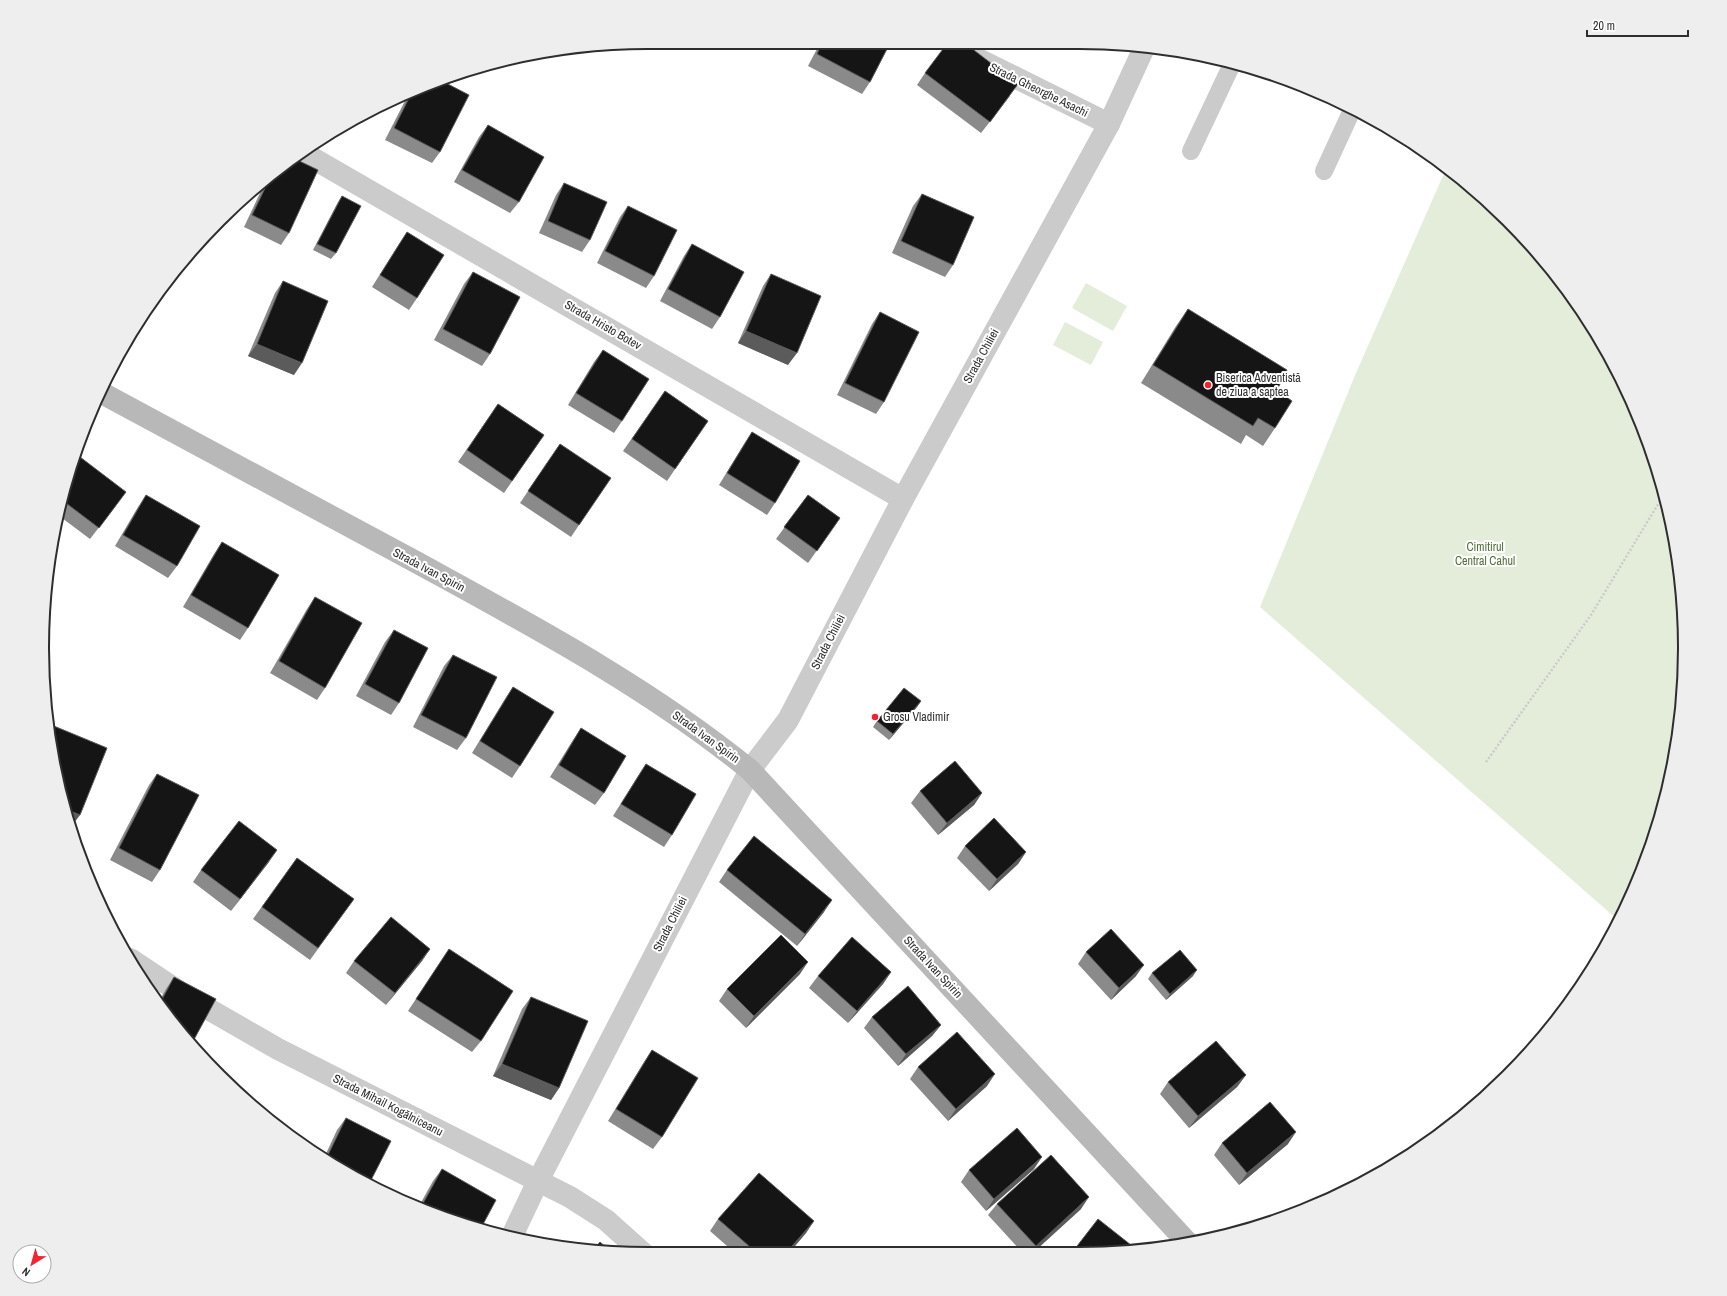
<svg xmlns="http://www.w3.org/2000/svg" width="1727" height="1296" font-family="'Archivo Narrow',sans-serif">
	<style>
		.green { fill: #e4edda }
		.lines { fill: none; stroke-linecap: round; stroke-linejoin: round }
		.path { stroke: #cbcbcb; stroke-width: 2.5; stroke-dasharray: 2 2; stroke-linecap: butt }
		.lane { stroke: #cbcbcb; stroke-width: 18 }
		.street { stroke: #cbcbcb; stroke-width: 22 }
		.secondary { stroke: #b8b8b8; stroke-width: 22 }
		.wall { fill: #8a8a8a }
		.shaded-wall { fill: #5b5b5b }
		.building { fill: #151515; stroke: #5b5b5b }
		.poi-dot { fill: #f22333; stroke: #fff; stroke-width: 1.5 }
		.labels { text-anchor: middle; stroke-width: 4; stroke-linejoin: round; paint-order: stroke }
		.street-label { font-size: 12px; fill: #2e2e2e; stroke: #fff }
		.poi-label { font-size: 12px; fill: #2e2e2e; stroke: #fff; text-anchor: start }
		.park-label { font-size: 12px; fill: #516d38; stroke: #fff }
		.rim { fill: none; stroke: #2e2e2e; stroke-width: 2 }
	</style>
	<rect width="100%" height="100%" fill="#fff"/>
	<!-- green -->
	<g class="green">
		<polygon points="1446,169 1507,219 1583,311 1639,416 1673,530 1685,648 1673,766 1639,880 1618,920 1260,607 1356,373"/>
		<polygon points="1086,283 1127,306 1113,331 1072,308"/>
		<polygon points="1065,322 1103,342 1091,365 1053,345"/>
	</g>
	<g class="lines">
		<!-- path -->
		<polyline class="path" points="1486,762 1591,615 1663,496"/>
		<!-- lane -->
		<g class="lane">
			<polyline points="1191,151 1233,62"/>
			<polyline points="1324,171 1353,108"/>
		</g>
		<!-- street -->
		<g class="street">
			<polyline points="974,57 1109,124"/>
			<polyline points="302,152 903,499"/>
			<polyline points="130,959 184,995 278,1049 570,1197 606,1220 644,1254"/>
			<polyline points="512,1236 538,1181 750,770 788,720 903,499 1109,124 1144,48"/>
		</g>
		<!-- secondary -->
		<path class="secondary" d="M100,392c105,57 210,114 316,170 115,63 232,125 334,208l437,472"/>
	</g>
	<!-- wall -->
	<g class="wall">
		<polygon points="819,45 889,45 870,82 862,94 808,66"/>
		<polygon points="925,73 1010,96 981,133 917,85"/>
		<polygon points="416,88 440,152 432,163 385,140 410,91"/>
		<polygon points="488,125 519,202 510,213 454,182 479,137"/>
		<polygon points="279,167 289,233 281,245 244,227 267,178"/>
		<polygon points="564,183 590,240 582,252 539,233 556,195"/>
		<polygon points="922,194 953,265 945,277 892,253 913,206"/>
		<polygon points="342,196 336,253 331,259 313,250 338,202"/>
		<polygon points="628,206 654,276 646,288 597,263 620,217"/>
		<polygon points="407,232 417,298 409,310 372,287 399,244"/>
		<polygon points="692,244 720,317 712,329 660,301 684,256"/>
		<polygon points="473,272 490,354 482,366 434,340 464,284"/>
		<polygon points="771,274 788,365 738,343 763,286"/>
		<polygon points="283,281 294,375 248,356 275,293"/>
		<polygon points="1188,309 1277,390 1275,428 1263,446 1246,435 1241,444 1141,383 1176,326"/>
		<polygon points="880,312 884,402 876,414 837,395 872,324"/>
		<polygon points="603,350 622,421 614,433 568,405 594,362"/>
		<polygon points="665,391 708,421 667,481 623,451"/>
		<polygon points="498,404 544,435 504,493 458,462"/>
		<polygon points="752,432 775,503 767,515 719,485 744,444"/>
		<polygon points="560,444 579,525 571,537 520,503"/>
		<polygon points="69,472 117,504 90,539 58,515"/>
		<polygon points="146,495 177,566 168,578 115,546 138,507"/>
		<polygon points="808,495 840,518 808,563 776,539"/>
		<polygon points="222,542 248,628 240,640 183,607 214,554"/>
		<polygon points="315,597 325,688 317,700 270,673 307,609"/>
		<polygon points="394,630 399,703 391,715 356,696 385,642"/>
		<polygon points="453,655 466,738 457,750 413,727 444,666"/>
		<polygon points="513,687 520,766 512,778 472,753 505,699"/>
		<polygon points="921,701 917,707 889,740 873,727 877,721"/>
		<polygon points="581,728 604,793 595,805 550,777 573,740"/>
		<polygon points="646,764 672,835 664,847 613,816 638,776"/>
		<polygon points="157,774 160,870 152,882 110,860 149,785"/>
		<polygon points="920,791 982,793 974,805 938,835 911,803"/>
		<polygon points="965,846 1026,852 1018,864 989,891 957,858"/>
		<polygon points="297,858 354,899 310,960 253,919"/>
		<polygon points="269,862 231,911 193,882 201,870"/>
		<polygon points="727,870 824,912 797,946 719,882"/>
		<polygon points="430,949 422,961 386,1005 346,973 354,961"/>
		<polygon points="449,949 481,1041 472,1052 408,1011"/>
		<polygon points="1086,952 1136,976 1111,1000 1078,964"/>
		<polygon points="891,972 883,984 848,1023 809,988 818,976"/>
		<polygon points="1152,973 1193,976 1166,1000 1148,979"/>
		<polygon points="800,974 746,1028 719,1001 727,989"/>
		<polygon points="174,977 191,1045 158,1003 166,989"/>
		<polygon points="531,997 559,1088 551,1100 493,1076 522,1009"/>
		<polygon points="872,1017 941,1025 932,1036 898,1066 864,1028"/>
		<polygon points="652,1050 662,1137 653,1149 608,1121 644,1062"/>
		<polygon points="918,1067 987,1086 948,1121 910,1079"/>
		<polygon points="1246,1075 1237,1087 1189,1128 1160,1094 1168,1082"/>
		<polygon points="346,1118 345,1173 324,1158 337,1130"/>
		<polygon points="1222,1143 1288,1144 1239,1185 1214,1155"/>
		<polygon points="442,1169 453,1222 419,1206 433,1181"/>
		<polygon points="1034,1169 986,1211 961,1182 969,1170"/>
		<polygon points="997,1204 1081,1209 1036,1250 1020,1250 988,1215"/>
		<polygon points="718,1219 814,1221 806,1233 789,1253 735,1253 710,1231"/>
	</g>
	<!-- shaded-wall -->
	<g class="shaded-wall">
		<polygon points="370,111 362,123 352,120"/>
		<polygon points="746,331 797,353 788,365 738,343"/>
		<polygon points="257,344 302,363 294,375 248,356"/>
		<polygon points="921,701 917,707 889,740 893,734"/>
		<polygon points="982,793 974,805 938,835 947,823"/>
		<polygon points="65,809 80,815 71,827 70,826"/>
		<polygon points="277,850 269,862 231,911 240,899"/>
		<polygon points="1026,852 1018,864 989,891 997,879"/>
		<polygon points="832,900 824,912 797,946 805,934"/>
		<polygon points="430,949 422,961 386,1005 395,993"/>
		<polygon points="808,962 800,974 746,1028 754,1016"/>
		<polygon points="1144,965 1136,976 1111,1000 1119,988"/>
		<polygon points="1197,970 1193,976 1166,1000 1170,994"/>
		<polygon points="891,972 883,984 848,1023 857,1011"/>
		<polygon points="941,1025 932,1036 898,1066 906,1054"/>
		<polygon points="502,1064 559,1088 551,1100 493,1076"/>
		<polygon points="995,1074 987,1086 948,1121 956,1109"/>
		<polygon points="1246,1075 1237,1087 1189,1128 1198,1116"/>
		<polygon points="1296,1132 1288,1144 1239,1185 1247,1173"/>
		<polygon points="1042,1157 1034,1169 986,1211 994,1199"/>
		<polygon points="1089,1197 1081,1209 1036,1250 1033,1250 1036,1246"/>
		<polygon points="814,1221 806,1233 789,1253 786,1253"/>
	</g>
	<!-- building -->
	<g class="building">
		<polygon points="966,44 1018,84 990,122 925,73 946,45"/>
		<polygon points="821,45 889,45 870,82 817,54"/>
		<polygon points="440,80 469,95 440,152 394,128 413,90"/>
		<polygon points="488,125 544,157 519,202 462,170"/>
		<polygon points="293,158 318,170 289,233 252,215 272,174 279,167"/>
		<polygon points="564,183 607,202 590,240 548,221"/>
		<polygon points="922,194 974,217 953,265 901,241"/>
		<polygon points="342,196 361,206 336,253 317,244"/>
		<polygon points="628,206 677,230 654,276 605,251"/>
		<polygon points="407,232 444,255 417,298 380,275"/>
		<polygon points="692,244 744,272 720,317 668,289"/>
		<polygon points="473,272 520,297 490,354 443,329"/>
		<polygon points="771,274 821,296 797,353 746,331"/>
		<polygon points="283,281 328,301 302,363 257,344"/>
		<polygon points="1188,309 1287,370 1277,390 1292,401 1275,428 1258,418 1253,426 1153,365"/>
		<polygon points="880,312 919,332 884,402 845,383"/>
		<polygon points="603,350 649,379 622,421 576,393"/>
		<polygon points="665,391 708,421 675,469 632,439"/>
		<polygon points="498,404 544,435 512,481 467,450"/>
		<polygon points="752,432 800,461 775,503 727,473"/>
		<polygon points="560,444 611,478 579,525 528,491"/>
		<polygon points="80,457 126,492 99,528 62,500 69,472"/>
		<polygon points="146,495 200,526 177,566 123,535"/>
		<polygon points="808,495 840,518 817,551 784,527"/>
		<polygon points="222,542 279,575 248,628 191,595"/>
		<polygon points="315,597 362,623 325,688 279,661"/>
		<polygon points="394,630 428,648 399,703 365,684"/>
		<polygon points="453,655 497,677 466,738 421,715"/>
		<polygon points="513,687 554,712 520,766 480,741"/>
		<polygon points="904,688 921,701 893,734 877,721"/>
		<polygon points="49,724 107,748 80,815 65,809 54,766 48,725"/>
		<polygon points="581,728 626,756 604,793 559,765"/>
		<polygon points="955,761 982,793 947,823 920,791"/>
		<polygon points="646,764 696,794 672,835 621,804"/>
		<polygon points="157,774 199,795 160,870 119,848"/>
		<polygon points="994,818 1026,852 997,879 965,846"/>
		<polygon points="239,821 277,850 240,899 201,870"/>
		<polygon points="754,836 832,900 805,934 727,870"/>
		<polygon points="297,858 354,899 318,948 262,907"/>
		<polygon points="391,917 430,949 395,993 354,961"/>
		<polygon points="1111,929 1144,965 1119,988 1086,952"/>
		<polygon points="781,935 808,962 754,1016 727,989"/>
		<polygon points="852,937 891,972 857,1011 818,976"/>
		<polygon points="449,949 513,991 481,1041 416,999"/>
		<polygon points="1180,950 1197,970 1170,994 1152,973"/>
		<polygon points="174,977 216,999 191,1045 159,1005"/>
		<polygon points="908,986 941,1025 906,1054 872,1017"/>
		<polygon points="531,997 588,1021 559,1088 502,1064"/>
		<polygon points="957,1032 995,1074 956,1109 918,1067"/>
		<polygon points="1216,1041 1246,1075 1198,1116 1168,1082"/>
		<polygon points="652,1050 698,1078 662,1137 616,1109"/>
		<polygon points="1270,1102 1296,1132 1247,1173 1222,1143"/>
		<polygon points="346,1118 391,1141 369,1184 345,1173 326,1159"/>
		<polygon points="1017,1128 1042,1157 994,1199 969,1170"/>
		<polygon points="1051,1155 1089,1197 1036,1246 997,1204"/>
		<polygon points="442,1169 496,1200 481,1228 453,1222 421,1207"/>
		<polygon points="759,1173 814,1221 786,1253 757,1253 718,1219"/>
		<polygon points="1098,1219 1136,1249 1074,1250"/>
		<polygon points="600,1242 611,1252 593,1250"/>
	</g>
	<!-- markers -->
	<g class="poi-dot">
		<circle cx="1208" cy="385" r="4"/>
		<circle cx="875" cy="717" r="4"/>
	</g>
	<g class="labels">
		<!-- street labels -->
		<g class="street-label">
			<text transform="translate(1039 90) rotate(26)" y="4">Strada Gheorghe Asachi</text>
			<text transform="translate(603 325) rotate(30)" y="4">Strada Hristo Botev</text>
			<text transform="translate(981 356) rotate(-61)" y="4">Strada Chiliei</text>
			<text transform="translate(429 570) rotate(28)" y="4">Strada Ivan Spirin</text>
			<text transform="translate(828 642) rotate(-63)" y="4">Strada Chiliei</text>
			<text transform="translate(706 737) rotate(36)" y="4">Strada Ivan Spirin</text>
			<text transform="translate(670 924) rotate(-63)" y="4">Strada Chiliei</text>
			<text transform="translate(933 967) rotate(47)" y="4">Strada Ivan Spirin</text>
			<text transform="translate(388 1105) rotate(27)" y="4">Strada Mihail Kogălniceanu</text>
		</g>
		<!-- poi labels -->
		<g class="poi-label">
			<text x="1216" y="382">Biserica Adventistă<tspan x="1216" dy="14">de ziua a saptea</tspan></text>
			<text x="883" y="721">Grosu Vladimir</text>
		</g>
		<!-- park labels -->
		<g class="park-label">
			<text x="1485" y="551">Cimitirul<tspan x="1485" dy="14">Central Cahul</tspan></text>
		</g>
	</g>
	<!-- crop -->
	<path d="M0 0H1727V1296H0ZM648 49H1079A599 599 0 0 1 1678 648V648A599 599 0 0 1 1079 1247H648A599 599 0 0 1 49 648V648A599 599 0 0 1 648 49Z" fill="#eee" fill-rule="evenodd"/>
	<path class="rim" d="M648 49H1079A599 599 0 0 1 1678 648V648A599 599 0 0 1 1079 1247H648A599 599 0 0 1 49 648V648A599 599 0 0 1 648 49Z"/>
	<!-- north arrow -->
	<g transform="translate(32 1264) rotate(217)"><circle r="19" fill="#ffffff" stroke="#ababab"/>
	<path d="M0-3L7 15L0 10L-7 15Z" fill="#f22333"/>
	<text y="-6" font-size="11" font-weight="bold" text-anchor="middle" fill="#2e2e2e">N</text>
	</g>
	<!-- scale -->
	<path d="M1587 30v6h101v-6" fill="none" stroke="#2e2e2e" stroke-width="2"/>
	<text x="1593" y="30" font-size="12" fill="#2e2e2e" stroke="#ffffff" stroke-width="3" paint-order="stroke">20 m</text>
</svg>
